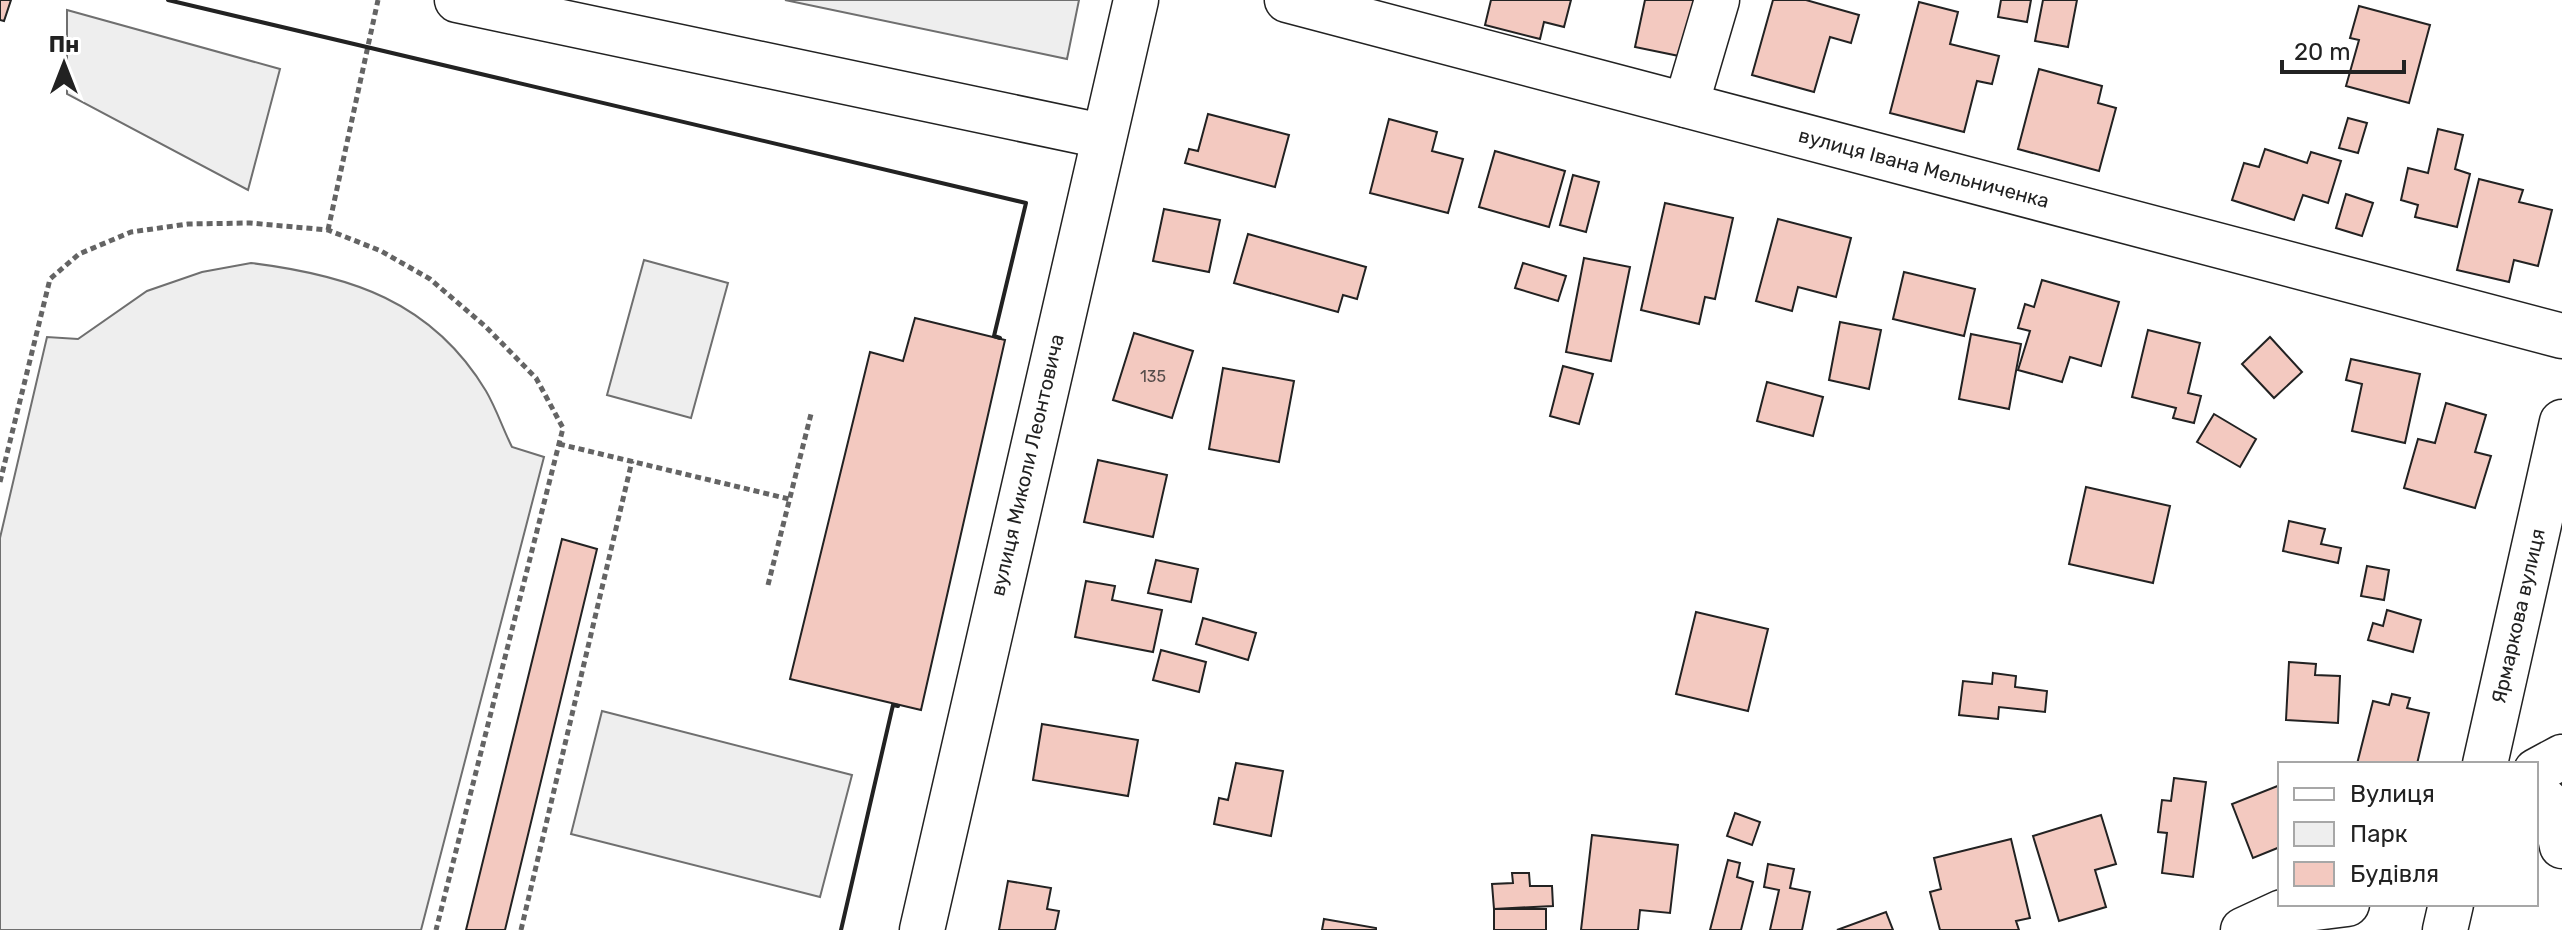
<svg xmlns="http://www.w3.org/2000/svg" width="2562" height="930" font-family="Rubik,sans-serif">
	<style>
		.green { fill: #eee; stroke: #6f6f6f; stroke-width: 2 }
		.building { fill: #f3c9c0; stroke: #222; stroke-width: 2 }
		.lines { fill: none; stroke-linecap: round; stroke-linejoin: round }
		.minor-casing { stroke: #222; stroke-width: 47 }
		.path { stroke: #646464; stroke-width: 5; stroke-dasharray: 6 4; stroke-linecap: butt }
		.minor { stroke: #fff; stroke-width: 44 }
		.wall { stroke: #222; stroke-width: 4 }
		.labels { text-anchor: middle; stroke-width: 6; stroke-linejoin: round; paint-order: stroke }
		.number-label { font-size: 16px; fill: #564c4a }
		.street-label { font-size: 20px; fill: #222; stroke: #fff }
	</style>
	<rect width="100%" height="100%" fill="#fff"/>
	<!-- green -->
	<g class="green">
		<polygon points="785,0 1079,0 1067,59"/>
		<polygon points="67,10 280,69 248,190 67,94"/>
		<polygon points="644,260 728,283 691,418 607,395"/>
		<path d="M251,263c98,12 181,38 235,128 10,17 17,38 26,56l32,10 -123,473h-421v-392l47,-201 31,2 69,-48 55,-19z"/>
		<polygon points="602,711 852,775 820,897 571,834"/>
	</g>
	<!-- building -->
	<g class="building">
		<polygon points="0,0 11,0 4,21 0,20"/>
		<polygon points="1491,0 1571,0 1564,27 1544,22 1540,39 1485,25"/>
		<polygon points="1645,0 1711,0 1684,57 1635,47"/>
		<polygon points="1773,0 1806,0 1859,15 1851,43 1830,37 1814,92 1752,75"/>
		<polygon points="2001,0 2031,0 2027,22 1998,17"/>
		<polygon points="2043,0 2077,0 2068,47 2035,41"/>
		<polygon points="1919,2 1958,12 1950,44 1999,56 1992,84 1977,81 1964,132 1890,113"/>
		<polygon points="2359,6 2430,25 2409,103 2346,86 2359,40 2350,38"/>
		<polygon points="2039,69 2102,86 2098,103 2116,108 2099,171 2018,149"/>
		<polygon points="1208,114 1289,135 1275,187 1185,163 1189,149 1198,151"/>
		<polygon points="2348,118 2367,123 2358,153 2339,148"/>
		<polygon points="1389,119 1437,132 1432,151 1463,159 1448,213 1370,193"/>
		<polygon points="2438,129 2463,135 2455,169 2470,174 2457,227 2415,217 2418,205 2401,200 2408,168 2428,173"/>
		<polygon points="2265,149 2307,163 2311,152 2341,161 2328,203 2303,195 2294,220 2232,200 2244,163 2259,167"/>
		<polygon points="1495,151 1565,171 1549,227 1479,207"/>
		<polygon points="1573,175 1599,182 1586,232 1560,225"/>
		<polygon points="2479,179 2523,190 2519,202 2552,210 2538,266 2514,260 2509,282 2457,270"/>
		<polygon points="2346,194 2373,203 2362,236 2336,228"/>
		<polygon points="1665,203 1733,218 1715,299 1705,297 1699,324 1641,310"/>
		<polygon points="1164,209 1220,220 1209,272 1153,261"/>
		<polygon points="1778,219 1851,238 1836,297 1798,287 1792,311 1756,301"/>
		<polygon points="1248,234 1366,267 1357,299 1343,295 1338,312 1234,283"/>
		<polygon points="1584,258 1630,267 1611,361 1566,352"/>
		<polygon points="1523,263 1566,276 1558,301 1515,288"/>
		<polygon points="1904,272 1975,289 1964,336 1893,319"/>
		<polygon points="2042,280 2119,302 2101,366 2070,357 2062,382 2018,370 2030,331 2018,328 2025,304 2034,307"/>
		<polygon points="915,318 1005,340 921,710 790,679 870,352 903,361"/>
		<polygon points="1840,322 1881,330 1869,389 1829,380"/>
		<polygon points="2148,330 2200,343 2188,393 2201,396 2194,423 2173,418 2176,408 2132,397"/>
		<polygon points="1134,333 1193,351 1172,418 1113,400"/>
		<polygon points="1971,334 2021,344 2009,409 1959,399"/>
		<polygon points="2270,337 2302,372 2274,398 2242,364"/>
		<polygon points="2351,359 2420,374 2405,443 2352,431 2362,384 2346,380"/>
		<polygon points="1563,366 1593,374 1579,424 1550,416"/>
		<polygon points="1223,368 1294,381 1279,462 1209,449"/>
		<polygon points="1767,382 1823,397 1813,436 1757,421"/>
		<polygon points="2446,403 2486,415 2475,452 2491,456 2475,508 2404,488 2418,439 2435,443"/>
		<polygon points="2214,414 2256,439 2240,467 2197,442"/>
		<polygon points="1098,460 1167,475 1153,537 1084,522"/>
		<polygon points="2086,487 2170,506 2153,583 2069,564"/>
		<polygon points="2289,521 2325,529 2321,544 2341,548 2338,563 2283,551"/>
		<polygon points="562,539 597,549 505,930 466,930"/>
		<polygon points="1156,560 1198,569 1191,602 1148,593"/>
		<polygon points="2367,566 2389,570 2384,600 2361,596"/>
		<polygon points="1086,581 1115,586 1112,600 1162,610 1153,652 1075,637"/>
		<polygon points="2387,610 2421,620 2413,652 2368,640 2373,623 2383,626"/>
		<polygon points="1696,612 1768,629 1748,711 1676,694"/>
		<polygon points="1203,618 1256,633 1248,660 1196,644"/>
		<polygon points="1161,650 1206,662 1199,692 1153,680"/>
		<polygon points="2289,662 2316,664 2315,675 2340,676 2338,723 2286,720"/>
		<polygon points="1993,673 2016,676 2015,687 2047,691 2045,712 1999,707 1998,719 1959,715 1963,681 1992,684"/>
		<polygon points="2392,694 2410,698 2407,708 2429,713 2417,764 2357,764 2373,701 2389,705"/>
		<polygon points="1042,724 1138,740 1128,796 1033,780"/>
		<polygon points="1236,763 1283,771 1271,836 1214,824 1219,798 1228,800"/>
		<polygon points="2174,778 2206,782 2193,877 2162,873 2167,833 2158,832 2162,800 2171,801"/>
		<polygon points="2280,785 2280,847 2253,858 2232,804"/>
		<polygon points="1735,813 1760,822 1752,845 1727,836"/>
		<polygon points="2101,815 2116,864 2095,870 2106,907 2059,921 2033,836"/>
		<polygon points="1592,835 1678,845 1670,913 1640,910 1638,930 1581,930"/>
		<polygon points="2011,839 2030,918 2016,921 2019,930 1940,930 1930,892 1941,889 1934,858"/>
		<polygon points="1728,860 1740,863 1737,877 1753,882 1741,930 1710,930"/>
		<polygon points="1768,864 1794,869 1790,888 1810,892 1802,930 1770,930 1779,890 1764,887"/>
		<polygon points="1512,873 1529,873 1530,886 1552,886 1553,906 1494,909 1492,884 1513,883"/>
		<polygon points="1008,881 1051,888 1047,909 1059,911 1055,930 999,930"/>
		<rect x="1494" y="909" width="52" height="21"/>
		<polygon points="1886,912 1893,930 1837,930"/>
		<polygon points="1324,919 1376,928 1376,930 1322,930"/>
	</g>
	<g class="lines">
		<defs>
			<g id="minor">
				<polyline points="457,0 1102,136"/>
				<polyline points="1287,0 2562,336"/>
				<polyline points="1686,105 1717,0"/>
				<polyline points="2485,764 2562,422"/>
				<polyline points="2536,771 2562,757"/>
				<polyline points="2536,792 2554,809 2562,846"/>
				<polyline points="922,930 1136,0"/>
				<polyline points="2243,930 2282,912 2347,904"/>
				<polyline points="2445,930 2451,904"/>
			</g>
		</defs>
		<!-- minor casing -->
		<use href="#minor" class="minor-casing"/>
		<!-- path -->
		<g class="path">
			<polyline points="328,230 378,0"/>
			<polyline points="559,444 789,499"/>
			<polyline points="0,482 50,279 79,254 131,232 188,224 250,223 328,230 381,251 430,279 485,326 536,378 563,428 436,930"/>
			<polyline points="768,585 811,414"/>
			<polyline points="521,930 632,461"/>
		</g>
		<!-- minor -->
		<use href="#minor" class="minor"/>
		<!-- wall -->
		<g class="wall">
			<polyline points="168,0 1026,203 994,336 1000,338"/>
			<polyline points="841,930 893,705 898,706"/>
		</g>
	</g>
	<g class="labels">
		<!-- number labels -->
		<g class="number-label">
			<text x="1153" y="382">135</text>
		</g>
		<!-- street labels -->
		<g class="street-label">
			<text transform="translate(1924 168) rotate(15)" y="7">вулиця Івана Мельниченка</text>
			<text transform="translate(1027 465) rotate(-77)" y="7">вулиця Миколи Леонтовича</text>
			<text transform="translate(2518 616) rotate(-77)" y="7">Ярмаркова вулиця</text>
		</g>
	</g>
	<!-- legend -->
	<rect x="2278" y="762" width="260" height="144" fill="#ffffff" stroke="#a7a7a7" stroke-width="2"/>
	<rect x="2294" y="788" width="40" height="12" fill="#ffffff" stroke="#a7a7a7" stroke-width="2"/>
	<text x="2350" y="802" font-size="24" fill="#222222">Вулиця</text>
	<rect x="2294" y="822" width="40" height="24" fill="#eeeeee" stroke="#a7a7a7" stroke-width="2"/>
	<text x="2350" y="842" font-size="24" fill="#222222">Парк</text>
	<rect x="2294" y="862" width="40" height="24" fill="#f3c9c0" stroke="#a7a7a7" stroke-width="2"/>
	<text x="2350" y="882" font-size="24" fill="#222222">Будівля</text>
	<!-- north arrow -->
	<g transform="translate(64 64)" stroke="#ffffff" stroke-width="6" paint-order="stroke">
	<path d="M0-6L14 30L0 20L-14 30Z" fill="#222222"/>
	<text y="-12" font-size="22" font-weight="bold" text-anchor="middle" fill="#222222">Пн</text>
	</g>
	<!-- scale -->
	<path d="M2282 60v12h122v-12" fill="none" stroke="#222222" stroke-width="4"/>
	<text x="2294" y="60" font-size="24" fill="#222222" stroke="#ffffff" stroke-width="6" paint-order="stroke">20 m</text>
</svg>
